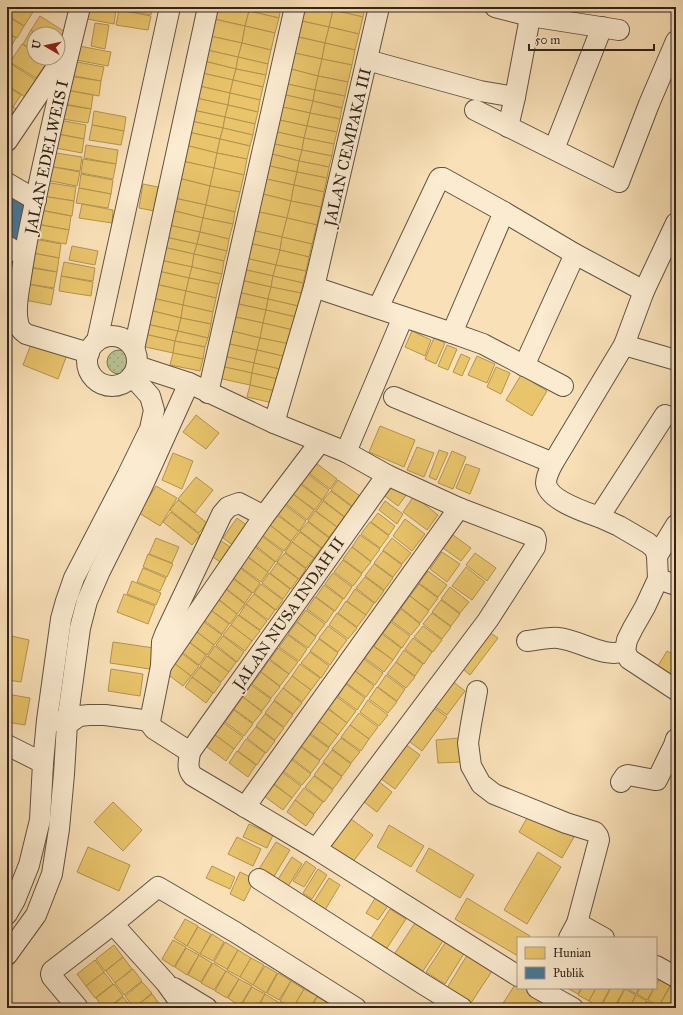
<svg xmlns="http://www.w3.org/2000/svg" width="683" height="1015" font-family="'IM FELL Great Primer',serif">
	<style>
		.park { fill: url(#park-dots); stroke: #747357 }
		.homes { fill: #e9c46a; stroke: #b19452 }
		.public { fill: #457b9d; stroke: #3e6176 }
		.lines { fill: none; stroke-linecap: round; stroke-linejoin: round }
		.street-casing { stroke: #625242; stroke-width: 22 }
		.street { stroke: #fbebd0; stroke-width: 20 }
		.labels { text-anchor: middle; stroke-width: 4; stroke-linejoin: round; paint-order: stroke }
		.street-label { font-size: 16px; fill: #2f231b; stroke: #fbebd0 }
	</style>
	<defs>
		<pattern id="park-dots" width="8" height="8" patternUnits="userSpaceOnUse"><rect width="8" height="8" fill="#b8c393"/><path d="M2 2h.1M6 6h.1" fill="none" stroke="#9ea77e" stroke-width="1.8" stroke-linecap="round"/></pattern>
	</defs>
	<rect width="100%" height="100%" fill="#f9e0b7"/>
	<filter id="stains"><feTurbulence type="fractalNoise" baseFrequency=".005" numOctaves="4"/><feColorMatrix values="0 0 0 0 .2 0 0 0 0 .09 0 0 0 0 .02 0 0 0 .5 -.17"/></filter>
	<radialGradient id="worn" r=".72"><stop offset=".6" stop-color="#630" stop-opacity="0"/><stop offset="1" stop-color="#630" stop-opacity=".3"/></radialGradient>
	<!-- park -->
	<circle class="park" cx="119" cy="362" r="12"/>
	<!-- homes -->
	<g class="homes">
		<polygon points="7,7 24,7 33,12 24,26 7,15"/>
		<polygon points="84,7 102,7 116,10 114,24 82,18"/>
		<polygon points="103,7 117,7 116,9"/>
		<polygon points="119,7 152,7 151,15 119,10"/>
		<polygon points="216,7 231,7 249,11 245,26 214,19"/>
		<polygon points="231,7 250,7 249,11"/>
		<polygon points="250,7 281,7 279,18 249,11"/>
		<polygon points="300,7 319,7 333,10 329,27 297,20"/>
		<polygon points="319,7 333,7 333,10"/>
		<polygon points="333,7 365,7 363,17 333,10"/>
		<polygon points="119,10 151,16 148,30 116,25"/>
		<polygon points="333,10 363,17 359,34 329,27"/>
		<polygon points="249,11 279,18 275,33 245,26"/>
		<polygon points="7,16 24,26 17,38 7,32"/>
		<polygon points="40,16 65,32 58,44 58,34 38,34 31,30"/>
		<polygon points="214,19 245,26 242,43 210,36"/>
		<polygon points="297,20 329,27 325,43 294,36"/>
		<polygon points="95,23 109,25 105,49 91,46"/>
		<polygon points="245,26 275,33 271,50 242,43"/>
		<polygon points="329,27 359,34 355,50 325,43"/>
		<polygon points="31,30 37,34 34,34 34,51 23,44"/>
		<polygon points="7,33 16,38 8,52 7,51"/>
		<polygon points="210,36 242,43 238,57 207,50"/>
		<polygon points="294,36 325,43 322,59 290,52"/>
		<polygon points="242,43 271,50 268,64 238,57"/>
		<polygon points="325,43 355,50 352,65 322,59"/>
		<polygon points="22,44 34,52 34,58 43,58 48,61 36,78 10,62"/>
		<polygon points="79,46 111,52 108,66 76,60"/>
		<polygon points="207,50 238,57 236,69 204,61"/>
		<polygon points="290,52 322,59 318,76 287,68"/>
		<polygon points="238,57 268,64 266,75 236,69"/>
		<polygon points="322,59 352,65 348,82 318,76"/>
		<polygon points="72,61 104,67 101,81 69,75"/>
		<polygon points="204,61 236,69 233,80 202,73"/>
		<polygon points="10,63 36,80 25,97 7,85 7,67"/>
		<polygon points="287,68 318,76 315,90 283,83"/>
		<polygon points="236,69 266,75 263,87 233,80"/>
		<polygon points="202,73 233,80 230,93 199,86"/>
		<polygon points="69,76 101,81 99,96 67,90"/>
		<polygon points="318,76 348,82 345,96 315,90"/>
		<polygon points="233,80 263,87 260,100 230,93"/>
		<polygon points="283,83 315,90 313,101 281,94"/>
		<polygon points="7,86 21,95 13,107 7,103"/>
		<polygon points="199,86 230,93 228,105 196,98"/>
		<polygon points="61,89 93,95 91,109 59,103"/>
		<polygon points="315,90 345,96 342,108 313,101"/>
		<polygon points="230,93 260,100 258,112 228,105"/>
		<polygon points="281,94 313,101 310,113 278,106"/>
		<polygon points="196,98 228,105 225,117 193,110"/>
		<polygon points="313,101 342,108 340,119 310,113"/>
		<polygon points="7,103 16,109 8,121 7,120"/>
		<polygon points="59,104 91,109 88,123 56,118"/>
		<polygon points="228,105 258,112 255,124 225,117"/>
		<polygon points="278,106 310,113 307,126 275,119"/>
		<polygon points="193,110 225,117 223,128 191,121"/>
		<polygon points="94,111 126,117 124,131 92,125"/>
		<polygon points="310,113 340,119 337,132 307,126"/>
		<polygon points="225,117 255,124 253,135 223,128"/>
		<polygon points="54,119 86,125 84,139 52,133"/>
		<polygon points="275,119 307,126 304,138 273,131"/>
		<polygon points="191,121 223,128 220,139 188,132"/>
		<polygon points="92,125 124,131 121,145 89,140"/>
		<polygon points="307,126 337,132 334,144 304,138"/>
		<polygon points="223,128 253,135 250,146 220,139"/>
		<polygon points="273,131 304,138 302,150 270,143"/>
		<polygon points="188,132 220,139 217,153 185,145"/>
		<polygon points="52,133 84,139 82,153 50,147"/>
		<polygon points="304,138 334,144 332,156 302,150"/>
		<polygon points="220,139 250,146 247,159 217,153"/>
		<polygon points="270,143 302,150 299,161 268,153"/>
		<polygon points="86,145 118,150 116,164 84,158"/>
		<polygon points="185,145 217,153 214,168 182,161"/>
		<polygon points="302,150 332,156 329,167 299,161"/>
		<polygon points="50,152 82,157 80,171 48,166"/>
		<polygon points="217,153 247,159 244,175 214,168"/>
		<polygon points="268,153 299,161 297,172 265,165"/>
		<polygon points="83,159 116,164 113,179 81,173"/>
		<polygon points="182,161 214,168 210,186 178,178"/>
		<polygon points="299,161 329,167 327,178 297,172"/>
		<polygon points="265,165 297,172 294,185 262,178"/>
		<polygon points="48,166 80,172 77,186 45,180"/>
		<polygon points="214,168 244,175 240,192 210,186"/>
		<polygon points="297,172 327,178 324,192 294,185"/>
		<polygon points="81,174 113,180 111,194 79,188"/>
		<polygon points="178,178 210,186 206,205 174,198"/>
		<polygon points="262,178 294,185 291,201 259,193"/>
		<polygon points="44,182 76,187 74,201 42,196"/>
		<polygon points="143,184 158,187 154,211 139,208"/>
		<polygon points="294,185 324,192 321,207 291,201"/>
		<polygon points="210,186 240,192 235,212 206,205"/>
		<polygon points="79,188 111,194 108,208 76,203"/>
		<polygon points="259,193 291,201 287,218 255,211"/>
		<polygon points="42,196 74,201 72,216 40,210"/>
		<polygon points="174,198 206,205 203,218 171,210"/>
		<polygon points="291,201 321,207 317,225 287,218"/>
		<polygon points="82,204 113,210 112,223 79,218"/>
		<polygon points="206,205 235,212 233,224 203,218"/>
		<polygon points="39,210 71,216 69,230 37,224"/>
		<polygon points="171,210 203,218 200,232 168,225"/>
		<polygon points="255,211 287,218 282,237 251,230"/>
		<polygon points="203,218 233,224 229,239 200,232"/>
		<polygon points="287,218 317,225 312,244 282,237"/>
		<polygon points="36,224 69,230 66,244 34,238"/>
		<polygon points="168,225 200,232 197,244 165,237"/>
		<polygon points="251,230 282,237 280,250 248,243"/>
		<polygon points="200,232 229,239 227,251 197,244"/>
		<polygon points="165,237 197,244 194,254 163,247"/>
		<polygon points="282,237 312,244 309,257 280,250"/>
		<polygon points="29,238 61,244 59,258 27,252"/>
		<polygon points="248,243 280,250 276,265 245,258"/>
		<polygon points="197,244 227,251 224,261 194,254"/>
		<polygon points="72,246 98,251 95,265 69,260"/>
		<polygon points="163,247 194,254 192,267 160,260"/>
		<polygon points="280,250 309,257 306,271 276,265"/>
		<polygon points="27,252 59,258 57,272 25,266"/>
		<polygon points="194,254 224,261 222,274 192,267"/>
		<polygon points="245,258 276,265 273,276 242,269"/>
		<polygon points="7,260 12,262 7,271"/>
		<polygon points="160,260 192,267 189,278 158,271"/>
		<polygon points="64,262 95,268 93,281 61,276"/>
		<polygon points="276,265 306,271 303,283 273,276"/>
		<polygon points="25,267 57,272 54,288 22,283"/>
		<polygon points="192,267 222,274 219,284 189,278"/>
		<polygon points="242,269 273,276 271,287 240,280"/>
		<polygon points="158,271 189,278 186,291 155,284"/>
		<polygon points="61,276 93,282 91,296 59,291"/>
		<polygon points="273,276 303,283 301,293 271,287"/>
		<polygon points="189,278 219,284 216,298 186,291"/>
		<polygon points="240,280 271,287 268,299 237,292"/>
		<polygon points="22,283 54,289 51,305 19,299"/>
		<polygon points="155,284 186,291 183,305 152,298"/>
		<polygon points="271,287 301,293 298,306 268,299"/>
		<polygon points="186,291 216,298 213,312 183,305"/>
		<polygon points="237,292 268,299 266,310 234,303"/>
		<polygon points="152,298 183,305 181,318 149,310"/>
		<polygon points="268,299 298,306 296,317 266,310"/>
		<polygon points="234,303 266,310 263,323 231,316"/>
		<polygon points="183,305 213,312 211,324 181,318"/>
		<polygon points="149,310 181,318 178,331 146,324"/>
		<polygon points="266,310 296,317 293,330 263,323"/>
		<polygon points="231,316 263,323 260,338 228,330"/>
		<polygon points="181,318 211,324 208,338 178,331"/>
		<polygon points="263,323 293,330 290,344 260,338"/>
		<polygon points="146,324 178,331 175,341 144,334"/>
		<polygon points="228,330 260,338 257,350 225,343"/>
		<polygon points="178,331 208,338 205,347 175,341"/>
		<polygon points="412,331 431,340 425,356 405,347"/>
		<polygon points="144,334 175,341 173,353 141,346"/>
		<polygon points="260,338 290,344 287,357 257,350"/>
		<polygon points="434,338 445,343 436,364 425,359"/>
		<polygon points="33,339 68,352 58,379 23,365"/>
		<polygon points="175,341 205,347 203,359 173,353"/>
		<polygon points="225,343 257,350 254,363 223,356"/>
		<polygon points="447,345 457,349 448,370 438,366"/>
		<polygon points="257,350 287,357 284,370 254,363"/>
		<polygon points="173,353 203,359 200,371 170,365"/>
		<polygon points="461,354 470,358 462,376 453,372"/>
		<polygon points="223,356 254,363 252,373 220,366"/>
		<polygon points="477,356 495,364 487,383 468,375"/>
		<polygon points="254,363 284,370 282,380 252,373"/>
		<polygon points="220,366 252,373 250,385 218,378"/>
		<polygon points="496,367 510,373 501,394 487,387"/>
		<polygon points="252,373 282,380 279,392 250,385"/>
		<polygon points="521,375 547,391 532,416 506,400"/>
		<polygon points="250,385 279,392 277,404 247,397"/>
		<polygon points="196,415 219,433 206,449 183,432"/>
		<polygon points="380,426 415,440 404,467 369,452"/>
		<polygon points="417,447 434,453 424,477 407,470"/>
		<polygon points="439,450 448,453 436,480 429,477"/>
		<polygon points="452,451 466,457 453,489 438,483"/>
		<polygon points="173,453 193,461 182,489 162,480"/>
		<polygon points="316,463 337,479 330,489 309,473"/>
		<polygon points="466,464 480,469 470,494 456,488"/>
		<polygon points="308,474 329,490 322,500 301,483"/>
		<polygon points="196,477 213,490 195,513 178,499"/>
		<polygon points="338,480 360,496 352,506 331,490"/>
		<polygon points="300,484 322,500 315,510 293,494"/>
		<polygon points="394,484 407,494 398,506 385,496"/>
		<polygon points="156,486 177,498 160,526 139,513"/>
		<polygon points="331,491 352,507 345,517 323,500"/>
		<polygon points="293,494 314,510 307,520 286,504"/>
		<polygon points="414,496 438,515 427,530 403,512"/>
		<polygon points="178,500 207,523 199,533 170,510"/>
		<polygon points="323,501 344,517 337,527 316,511"/>
		<polygon points="385,501 403,514 397,524 379,510"/>
		<polygon points="285,505 306,521 299,531 278,514"/>
		<polygon points="315,511 337,527 329,537 308,521"/>
		<polygon points="171,512 200,535 192,545 163,522"/>
		<polygon points="378,513 395,526 389,535 371,522"/>
		<polygon points="277,515 299,531 291,541 270,525"/>
		<polygon points="237,518 252,529 238,549 223,538"/>
		<polygon points="405,519 425,534 412,551 393,536"/>
		<polygon points="308,522 329,538 322,548 300,531"/>
		<polygon points="370,522 389,536 380,548 361,534"/>
		<polygon points="270,525 291,542 284,551 262,535"/>
		<polygon points="300,532 321,548 314,558 292,542"/>
		<polygon points="360,535 380,549 371,561 352,547"/>
		<polygon points="453,535 471,548 461,561 443,548"/>
		<polygon points="262,536 283,552 276,562 255,545"/>
		<polygon points="156,538 179,547 172,563 149,554"/>
		<polygon points="392,538 411,553 402,564 383,550"/>
		<polygon points="220,540 236,551 226,566 210,555"/>
		<polygon points="292,542 314,558 306,568 285,552"/>
		<polygon points="254,546 275,562 268,572 247,556"/>
		<polygon points="352,547 371,562 362,573 343,559"/>
		<polygon points="383,551 402,565 393,577 374,563"/>
		<polygon points="442,552 460,564 447,582 430,569"/>
		<polygon points="285,553 306,569 299,579 277,562"/>
		<polygon points="475,553 496,568 487,581 466,565"/>
		<polygon points="148,554 173,564 167,577 143,567"/>
		<polygon points="246,556 268,572 261,582 239,566"/>
		<polygon points="343,560 362,574 353,586 334,572"/>
		<polygon points="277,563 298,579 291,589 270,573"/>
		<polygon points="374,564 393,578 384,590 365,576"/>
		<polygon points="239,567 260,583 253,593 232,577"/>
		<polygon points="466,567 485,582 472,600 452,586"/>
		<polygon points="143,568 166,578 160,591 137,582"/>
		<polygon points="428,571 447,585 438,597 419,583"/>
		<polygon points="269,573 290,589 283,599 262,583"/>
		<polygon points="333,573 352,587 344,599 325,584"/>
		<polygon points="231,577 252,593 245,603 224,587"/>
		<polygon points="365,577 384,591 375,603 356,588"/>
		<polygon points="132,581 161,593 156,605 127,594"/>
		<polygon points="261,584 283,600 276,610 254,593"/>
		<polygon points="419,584 438,598 429,610 410,596"/>
		<polygon points="324,585 343,599 335,611 316,597"/>
		<polygon points="223,587 245,604 237,614 216,597"/>
		<polygon points="450,587 469,602 460,613 441,599"/>
		<polygon points="355,589 374,603 366,615 347,601"/>
		<polygon points="124,594 155,606 148,624 117,612"/>
		<polygon points="254,594 275,610 268,620 246,604"/>
		<polygon points="410,596 429,611 420,623 401,608"/>
		<polygon points="315,597 334,611 326,623 307,609"/>
		<polygon points="216,598 237,614 230,624 208,608"/>
		<polygon points="441,600 460,614 451,626 432,612"/>
		<polygon points="346,601 366,615 357,627 338,613"/>
		<polygon points="246,604 267,621 260,630 239,615"/>
		<polygon points="208,608 229,624 222,634 201,618"/>
		<polygon points="401,609 420,624 411,635 392,621"/>
		<polygon points="306,610 325,624 316,636 297,622"/>
		<polygon points="337,613 357,628 348,639 329,625"/>
		<polygon points="432,613 451,627 442,639 423,624"/>
		<polygon points="238,615 260,631 252,641 231,625"/>
		<polygon points="200,619 222,635 214,645 193,629"/>
		<polygon points="297,622 316,637 308,648 288,634"/>
		<polygon points="391,622 410,636 402,648 383,633"/>
		<polygon points="231,625 252,641 245,651 223,635"/>
		<polygon points="328,626 347,640 338,652 319,638"/>
		<polygon points="423,626 442,640 433,652 414,637"/>
		<polygon points="483,628 498,638 470,675 457,664"/>
		<polygon points="193,629 214,645 207,655 185,639"/>
		<polygon points="382,634 401,648 393,660 374,646"/>
		<polygon points="7,635 29,640 21,682 7,680"/>
		<polygon points="288,635 307,649 299,661 279,647"/>
		<polygon points="223,636 244,652 237,662 216,645"/>
		<polygon points="413,638 432,652 424,664 405,649"/>
		<polygon points="185,639 206,655 199,665 178,649"/>
		<polygon points="319,639 338,653 330,665 310,651"/>
		<polygon points="113,642 154,648 150,669 110,663"/>
		<polygon points="215,646 236,662 229,672 208,656"/>
		<polygon points="373,646 393,660 384,672 365,658"/>
		<polygon points="278,648 298,662 289,674 270,659"/>
		<polygon points="177,650 199,666 191,676 170,660"/>
		<polygon points="404,650 423,664 415,676 396,662"/>
		<polygon points="667,651 676,656 676,681 656,669"/>
		<polygon points="310,652 329,666 321,678 301,663"/>
		<polygon points="207,656 229,672 221,682 200,666"/>
		<polygon points="364,659 383,673 375,685 355,671"/>
		<polygon points="170,660 191,676 183,686 162,670"/>
		<polygon points="269,660 289,674 280,686 261,672"/>
		<polygon points="396,662 415,677 406,688 387,674"/>
		<polygon points="300,664 320,678 311,690 292,676"/>
		<polygon points="200,667 221,683 214,693 192,677"/>
		<polygon points="111,669 143,674 140,696 108,691"/>
		<polygon points="355,671 374,686 366,697 346,683"/>
		<polygon points="261,672 280,687 271,698 252,684"/>
		<polygon points="386,675 405,689 397,701 378,687"/>
		<polygon points="292,676 311,690 302,702 283,688"/>
		<polygon points="192,677 213,693 206,703 185,687"/>
		<polygon points="447,677 465,691 447,715 428,702"/>
		<polygon points="346,684 365,698 357,710 338,696"/>
		<polygon points="251,685 271,699 262,711 243,697"/>
		<polygon points="377,687 397,702 388,713 369,699"/>
		<polygon points="283,688 302,703 293,714 274,700"/>
		<polygon points="7,694 30,698 25,725 7,722"/>
		<polygon points="243,697 262,712 253,723 234,709"/>
		<polygon points="337,697 356,711 347,723 328,708"/>
		<polygon points="368,700 388,715 379,726 360,712"/>
		<polygon points="274,701 293,715 284,727 265,713"/>
		<polygon points="427,703 447,717 422,751 402,736"/>
		<polygon points="328,709 347,723 338,735 319,721"/>
		<polygon points="234,710 253,724 244,736 225,722"/>
		<polygon points="359,713 378,727 369,739 350,725"/>
		<polygon points="265,714 284,728 275,740 256,726"/>
		<polygon points="319,721 338,735 329,747 310,733"/>
		<polygon points="224,723 243,737 234,749 215,735"/>
		<polygon points="350,725 369,739 361,751 341,737"/>
		<polygon points="256,727 275,741 266,753 247,738"/>
		<polygon points="309,734 329,748 320,760 301,746"/>
		<polygon points="215,735 234,749 226,761 207,747"/>
		<polygon points="341,738 360,752 351,763 332,749"/>
		<polygon points="459,738 461,762 438,763 436,740"/>
		<polygon points="246,739 265,753 257,765 238,751"/>
		<polygon points="401,741 420,755 395,789 376,775"/>
		<polygon points="301,747 320,761 311,773 292,758"/>
		<polygon points="332,750 351,764 342,776 323,762"/>
		<polygon points="237,751 256,765 248,777 229,763"/>
		<polygon points="291,759 311,774 302,785 283,771"/>
		<polygon points="323,763 342,777 333,789 314,775"/>
		<polygon points="282,772 301,786 292,798 273,783"/>
		<polygon points="314,776 333,790 324,802 305,787"/>
		<polygon points="374,778 392,792 377,812 359,798"/>
		<polygon points="273,784 292,798 283,810 264,796"/>
		<polygon points="304,788 323,802 314,814 295,800"/>
		<polygon points="295,800 314,815 306,826 287,812"/>
		<polygon points="113,802 142,830 123,851 94,822"/>
		<polygon points="531,811 574,837 562,858 519,832"/>
		<polygon points="351,819 373,835 352,863 331,847"/>
		<polygon points="249,824 273,835 267,848 243,837"/>
		<polygon points="389,825 424,846 411,867 377,847"/>
		<polygon points="237,837 261,849 253,866 228,854"/>
		<polygon points="276,842 290,850 273,878 259,869"/>
		<polygon points="88,847 130,865 119,891 77,872"/>
		<polygon points="429,848 474,875 460,898 416,871"/>
		<polygon points="538,852 561,867 527,924 504,910"/>
		<polygon points="292,857 302,864 285,891 275,884"/>
		<polygon points="306,861 316,868 304,887 293,881"/>
		<polygon points="212,866 235,877 230,889 206,878"/>
		<polygon points="318,869 327,875 312,899 303,893"/>
		<polygon points="240,872 255,879 244,901 230,894"/>
		<polygon points="329,878 340,885 325,910 313,903"/>
		<polygon points="377,895 390,903 378,920 366,913"/>
		<polygon points="467,898 530,936 529,938 518,938 518,956 455,919"/>
		<polygon points="390,909 406,919 387,948 371,938"/>
		<polygon points="185,919 198,926 187,946 174,938"/>
		<polygon points="415,923 443,941 423,971 395,953"/>
		<polygon points="198,927 211,934 200,954 187,946"/>
		<polygon points="212,934 224,942 213,961 200,954"/>
		<polygon points="173,940 186,947 174,967 162,959"/>
		<polygon points="447,940 465,952 445,984 426,972"/>
		<polygon points="225,942 238,950 227,969 214,962"/>
		<polygon points="114,945 123,957 105,971 96,959"/>
		<polygon points="186,948 199,955 187,975 175,967"/>
		<polygon points="238,950 251,958 240,977 227,970"/>
		<polygon points="469,952 494,968 471,1003 447,988"/>
		<polygon points="199,955 212,963 201,982 188,975"/>
		<polygon points="123,957 132,969 115,983 106,971"/>
		<polygon points="251,958 264,965 253,985 240,977"/>
		<polygon points="95,960 104,972 86,986 77,974"/>
		<polygon points="213,963 226,971 214,990 201,983"/>
		<polygon points="265,966 277,973 266,993 253,985"/>
		<polygon points="133,969 142,981 124,995 115,983"/>
		<polygon points="226,971 239,979 227,998 215,991"/>
		<polygon points="104,972 113,984 95,998 86,986"/>
		<polygon points="278,973 291,981 279,1000 267,993"/>
		<polygon points="661,976 672,982 659,1006 648,1000 654,988 656,988 656,985"/>
		<polygon points="239,979 252,986 240,1006 228,998"/>
		<polygon points="518,980 518,988 531,988 542,995 534,1008 500,1008"/>
		<polygon points="291,981 304,989 293,1008 280,1001"/>
		<polygon points="142,982 152,993 134,1008 125,996"/>
		<polygon points="672,983 676,985 676,1001 672,1008 662,1008 659,1006"/>
		<polygon points="114,984 123,996 108,1008 103,1008 96,998"/>
		<polygon points="252,987 265,994 257,1008 244,1008 241,1006"/>
		<polygon points="567,988 581,988 578,994"/>
		<polygon points="582,988 596,988 589,1001 578,995"/>
		<polygon points="596,988 610,988 600,1007 589,1001"/>
		<polygon points="611,988 622,988 624,989 614,1008 603,1008 601,1007"/>
		<polygon points="626,988 639,988 636,994"/>
		<polygon points="640,988 654,988 647,1000 637,994"/>
		<polygon points="304,989 317,996 310,1008 293,1008"/>
		<polygon points="625,989 636,995 629,1008 615,1008"/>
		<polygon points="152,994 161,1006 158,1008 134,1008"/>
		<polygon points="265,994 278,1002 275,1008 258,1008"/>
		<polygon points="636,995 647,1001 643,1008 629,1008"/>
		<polygon points="123,997 132,1008 109,1008"/>
		<polygon points="317,997 330,1004 328,1008 311,1008"/>
		<polygon points="647,1001 658,1007 658,1008 644,1008"/>
		<polygon points="279,1002 289,1008 276,1008"/>
	</g>
	<!-- public -->
	<polygon class="public" points="7,188 28,202 21,237 12,241 7,239"/>
	<g class="lines">
		<defs>
			<g id="street">
				<path d="M80,7c-18,72 -35,146 -50,219 -4,19 -7,37 -10,57 -2,12 -5,26 -2,39 1,6 3,8 8,12l63,19"/>
				<polyline points="495,7 530,16 619,30"/>
				<polyline points="367,60 480,91 515,97"/>
				<polyline points="475,110 619,182 649,104 676,41"/>
				<polyline points="508,127 515,97 532,7"/>
				<polyline points="7,141 63,58"/>
				<polyline points="554,149 602,27"/>
				<polyline points="7,183 36,200"/>
				<polyline points="7,246 24,256"/>
				<polyline points="314,287 452,333 483,344 563,386"/>
				<polyline points="378,308 439,179 440,178 443,178 504,212 575,254 644,291"/>
				<polyline points="452,333 504,212"/>
				<circle cx="112" cy="361" r="25"/>
				<polyline points="97,341 170,7"/>
				<polyline points="624,345 676,360"/>
				<polyline points="134,349 208,7"/>
				<polyline points="137,366 189,383 274,423 346,452 387,475 459,508 535,537 536,540 535,547 488,620 316,849"/>
				<polyline points="524,366 575,254"/>
				<polyline points="208,393 295,7"/>
				<polyline points="394,397 553,463"/>
				<path d="M665,415l-66,102c-14,-5 -51,-17 -53,-34 0,-7 4,-14 7,-20l71,-118 20,-54 32,-68"/>
				<polyline points="274,423 314,287 379,7"/>
				<polyline points="346,452 403,317"/>
				<polyline points="599,517 619,526 648,543 655,549 657,556 658,579 645,607 633,628 627,640 625,651 629,659 676,690"/>
				<polyline points="657,556 676,525"/>
				<polyline points="658,579 676,585"/>
				<path d="M527,641c10,-1 22,-4 31,-3 22,2 46,21 67,13"/>
				<polyline points="161,666 264,516 320,442"/>
				<polyline points="477,691 471,724 468,743 471,766 481,784 494,794 566,823 595,832 598,836 599,840 577,923 569,938"/>
				<polyline points="58,721 67,723 72,721 79,716 89,715 105,715 150,721"/>
				<path d="M150,721l1,4 3,4 36,23c-1,10 -4,16 3,24l123,73 202,127"/>
				<polyline points="150,721 161,666 162,642 165,634 222,514 228,507 239,503 264,516"/>
				<polyline points="7,745 43,763"/>
				<polyline points="190,752 387,475"/>
				<polyline points="621,782 625,776 628,775 655,780 657,780 674,745 676,739"/>
				<polyline points="245,807 459,508"/>
				<polyline points="259,879 423,984 462,1008"/>
				<polyline points="7,914 15,900 29,865 40,820 43,763 47,720 61,619 66,601 74,578 127,476 150,429 154,410 150,396 132,376"/>
				<polyline points="577,923 604,938"/>
				<polyline points="113,924 166,983 184,1008"/>
				<polyline points="7,955 36,915 52,874 59,829 64,774 67,723 80,628 87,601 100,571 142,487 189,383"/>
				<polyline points="656,966 676,977"/>
				<polyline points="174,988 207,1008"/>
				<polyline points="537,988 573,1008"/>
				<polyline points="78,1008 52,977 51,974 52,971 113,924 158,887 235,932 356,1008"/>
			</g>
		</defs>
		<!-- street casing -->
		<use href="#street" class="street-casing"/>
		<!-- street -->
		<use href="#street" class="street"/>
	</g>
	<g class="labels">
		<!-- street labels -->
		<g class="street-label">
			<text transform="translate(347 147) rotate(-77)" y="6">JALAN CEMPAKA III</text>
			<text transform="translate(46 157) rotate(-78)" y="6">JALAN EDELWEIS I</text>
			<text transform="translate(288 613) rotate(-55)" y="6">JALAN NUSA INDAH II</text>
		</g>
	</g>
	<!-- margin -->
	<rect width="683" height="1015" fill="none" stroke="#f9e0b7" stroke-width="24"/>
	<rect x="8" y="8" width="667" height="999" fill="none" stroke="#2f231b" stroke-width="2"/>
	<rect x="12" y="12" width="659" height="991" fill="none" stroke="#2f231b"/>
	<!-- legend -->
	<rect x="517" y="937" width="140" height="52" fill="#fbebd0" stroke="#a99b88"/>
	<rect x="525" y="947" width="20" height="12" fill="#e9c46a" stroke="#a99b88"/>
	<text x="553" y="957" font-size="12" fill="#2f231b">Hunian</text>
	<rect x="525" y="967" width="20" height="12" fill="#457b9d" stroke="#a99b88"/>
	<text x="553" y="977" font-size="12" fill="#2f231b">Publik</text>
	<!-- north arrow -->
	<g transform="translate(46 46) rotate(279)"><circle r="19" fill="#fbebd0" stroke="#a99b88"/>
	<path d="M0-3L7 15L0 10L-7 15Z" fill="#8f2418"/>
	<text y="-6" font-size="11" font-weight="bold" text-anchor="middle" fill="#2f231b">U</text>
	</g>
	<!-- scale -->
	<path d="M529 44v6h125v-6" fill="none" stroke="#2f231b" stroke-width="2"/>
	<text x="535" y="44" font-size="12" fill="#2f231b" stroke="#fbebd0" stroke-width="3" paint-order="stroke">50 m</text>
	<rect width="100%" height="100%" filter="url(#stains)"/>
	<rect width="100%" height="100%" fill="url(#worn)"/>
</svg>
